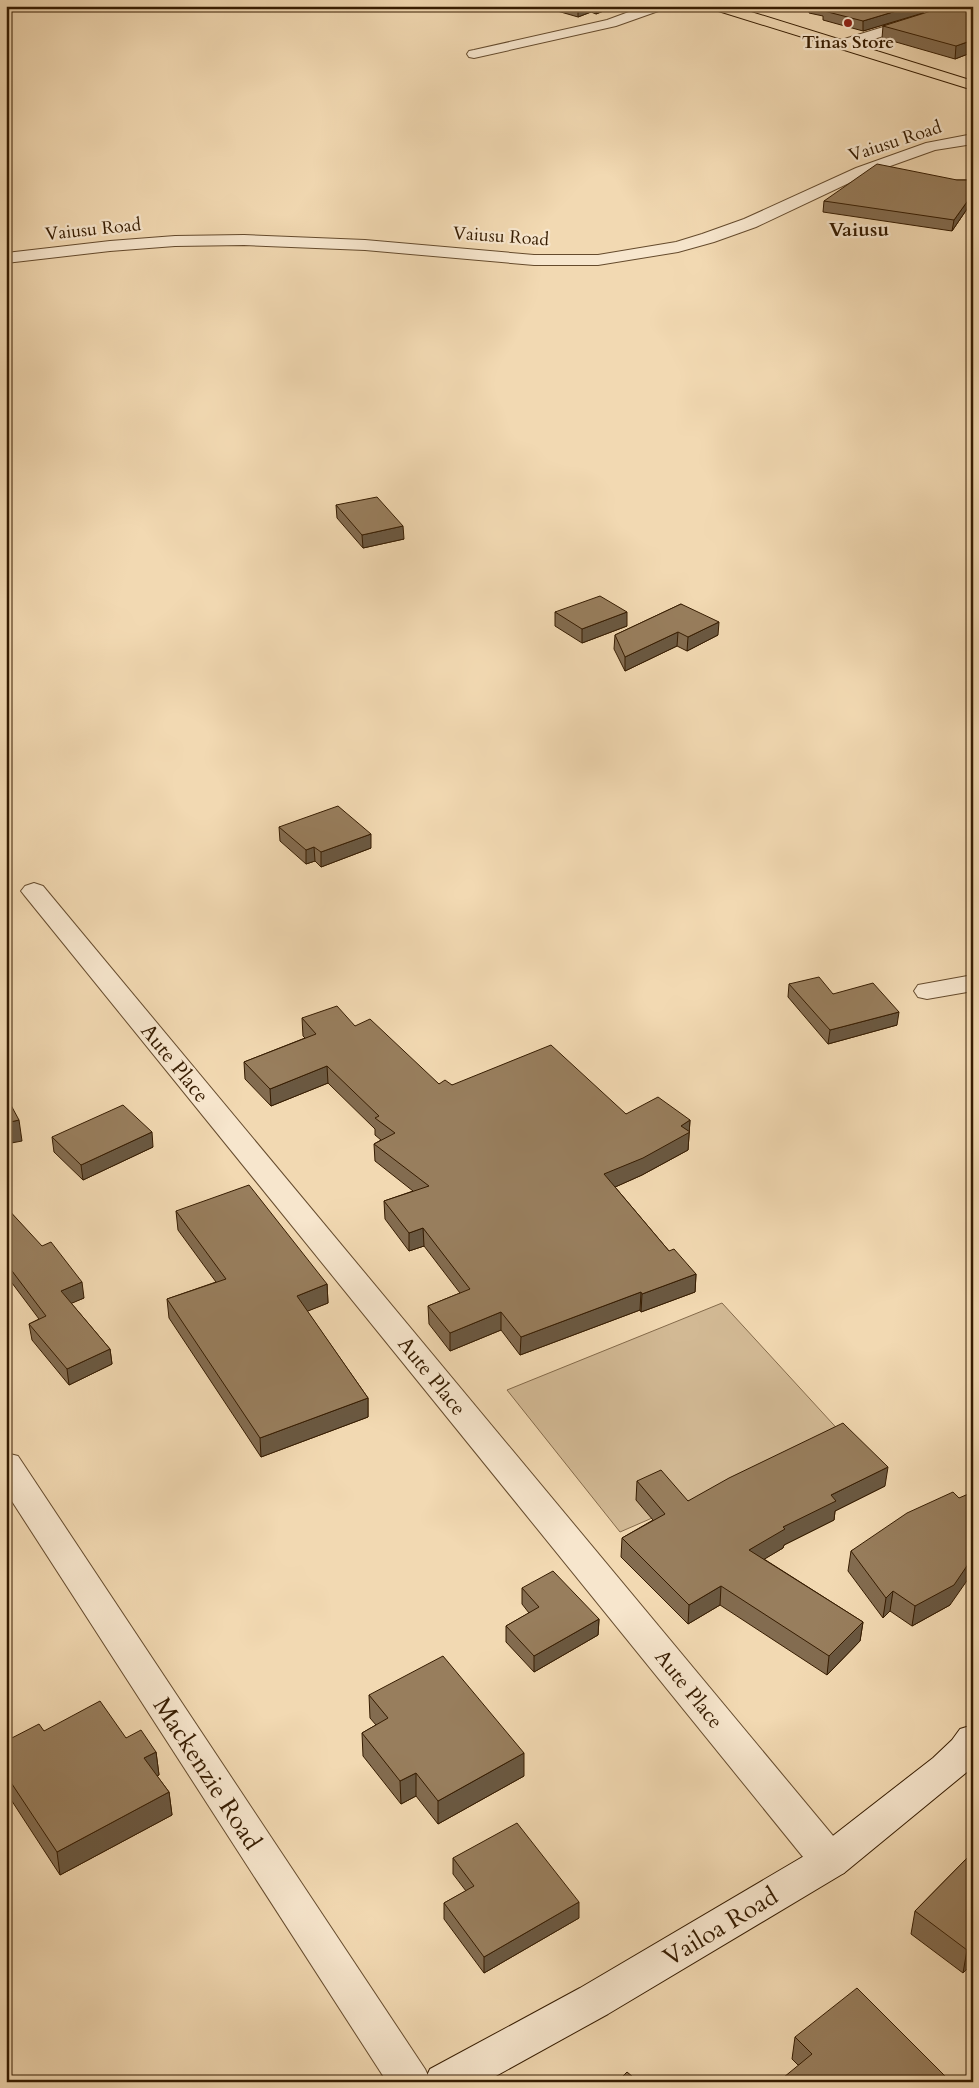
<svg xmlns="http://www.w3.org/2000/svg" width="979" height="2088" font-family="Cardo,serif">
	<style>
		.green { fill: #d2b994; stroke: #846a4a }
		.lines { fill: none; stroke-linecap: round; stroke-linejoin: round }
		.minor-casing { stroke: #654b2d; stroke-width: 2 }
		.tertiary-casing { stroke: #654b2d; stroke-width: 2 }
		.secondary-casing { stroke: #361c01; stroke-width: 2 }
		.primary-casing { stroke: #361c01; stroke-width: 2 }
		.minor { fill: #f7e6cd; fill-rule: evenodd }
		.tertiary { fill: #f7e6cd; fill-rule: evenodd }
		.secondary { fill: #f7e6cd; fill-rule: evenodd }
		.primary { fill: #f2d9b2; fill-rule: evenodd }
		.wall { fill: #836c50; stroke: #361c01 }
		.shaded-wall { fill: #6a5841; stroke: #361c01 }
		.building { fill: #987e5d; stroke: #361c01 }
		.poi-dot { fill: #8f2418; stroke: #f7e6cd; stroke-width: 2 }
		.labels { text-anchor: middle; stroke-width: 4.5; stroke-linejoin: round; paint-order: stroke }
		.far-poi-label { font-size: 18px; font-weight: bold; fill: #361c01; stroke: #f7e6cd }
		.far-street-label { font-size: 18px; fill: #361c01; stroke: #f7e6cd }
		.far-quarter-label { font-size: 20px; font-weight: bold; fill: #361c01; stroke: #f7e6cd }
		.street-label { font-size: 21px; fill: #361c01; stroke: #f7e6cd }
		.near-street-label { font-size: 25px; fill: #361c01; stroke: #f7e6cd }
	</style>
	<rect width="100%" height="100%" fill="#f2d9b2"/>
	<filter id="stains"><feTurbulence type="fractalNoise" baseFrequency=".004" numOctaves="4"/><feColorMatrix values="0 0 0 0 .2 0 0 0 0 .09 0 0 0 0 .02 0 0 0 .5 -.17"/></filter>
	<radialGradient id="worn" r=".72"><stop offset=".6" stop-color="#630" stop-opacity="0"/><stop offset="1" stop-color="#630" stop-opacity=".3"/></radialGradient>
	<!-- green -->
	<polygon class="green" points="722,1303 843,1435 620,1532 507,1390"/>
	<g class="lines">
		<defs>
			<g id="minor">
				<polygon points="6,6 14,6 7,10"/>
				<polygon points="645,6 666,6 664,9 616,26 474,58 469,57 467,54 469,51 474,50 607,20"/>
				<polygon points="951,6 973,6 971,9 848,47 838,47 836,44 838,41"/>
				<polygon points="34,883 43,886 844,1849 849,1861 844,1873 830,1877 816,1873 25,896 21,891 25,886"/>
				<polygon points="973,975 973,991 927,999 918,997 914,991 918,985"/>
				<polygon points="6,1453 18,1456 425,2069 431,2082 387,2082 6,1492"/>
			</g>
			<polygon id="tertiary" points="973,134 973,144 935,150 868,174 756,227 714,242 678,252 598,265 534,265 365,250 244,245 175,246 110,251 6,263 6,253 110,241 175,236 244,235 365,240 534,255 598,255 676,242 702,234 744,219 856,168 926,143"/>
			<polygon id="secondary" points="973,1725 973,1767 844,1873 608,2014 485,2082 424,2082 430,2069 580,1988 816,1849 933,1758 952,1740 960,1729"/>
			<polygon id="primary" points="710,6 732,6 973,81 973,90 712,9"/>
		</defs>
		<!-- minor casing -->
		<use href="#minor" class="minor-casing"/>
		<!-- tertiary casing -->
		<use href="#tertiary" class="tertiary-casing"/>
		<!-- secondary casing -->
		<use href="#secondary" class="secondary-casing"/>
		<!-- primary casing -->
		<use href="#primary" class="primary-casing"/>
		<!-- minor -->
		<use href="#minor" class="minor"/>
		<!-- tertiary -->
		<use href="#tertiary" class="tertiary"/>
		<!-- secondary -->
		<use href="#secondary" class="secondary"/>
		<!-- primary -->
		<use href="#primary" class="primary"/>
	</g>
	<!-- wall -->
	<g class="wall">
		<polygon points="540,6 616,6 596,14 591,12 578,17"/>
		<polygon points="810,6 924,6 923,13 863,31 823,20 823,16 809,13"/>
		<polygon points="973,9 973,52 955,59 882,38 883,26"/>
		<polygon points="957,180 973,180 973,214 967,209 952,231 823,212 824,201"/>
		<polygon points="336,505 404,539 363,548 337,518"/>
		<polygon points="681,604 718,635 687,651 677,646 625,671 614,649 615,635"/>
		<polygon points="555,612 627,626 582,643 555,626"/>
		<polygon points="279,827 371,848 321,867 315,861 306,864 280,841"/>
		<polygon points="789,984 833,994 897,1025 828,1044 788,997"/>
		<polygon points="302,1018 355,1026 439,1084 452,1085 626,1114 690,1120 688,1150 642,1175 615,1187 669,1251 696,1274 695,1292 641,1312 640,1310 520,1355 501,1330 450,1351 429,1324 428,1306 460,1293 424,1246 409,1251 385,1219 384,1201 413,1191 375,1161 374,1144 381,1140 375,1135 375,1129 328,1083 271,1106 245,1079 244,1062 305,1038 303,1036"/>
		<polygon points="52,1137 153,1147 83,1180 54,1152"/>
		<polygon points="6,1207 84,1298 71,1303 110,1349 112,1364 69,1385 32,1340 29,1324 39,1319 6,1275"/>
		<polygon points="176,1211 327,1284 328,1303 307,1311 368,1398 368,1417 261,1457 169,1318 167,1299 216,1282 178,1230"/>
		<polygon points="637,1481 688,1501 885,1486 835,1511 834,1520 784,1545 783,1548 764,1559 863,1622 860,1641 827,1675 720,1605 688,1624 621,1557 622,1538 653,1520 636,1500"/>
		<polygon points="959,1498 950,1605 912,1626 890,1611 883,1618 848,1571 851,1551"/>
		<polygon points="522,1588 599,1619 598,1635 534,1672 506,1642 506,1626 529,1613 522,1604"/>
		<polygon points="369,1695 524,1776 438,1824 416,1796 401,1804 363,1756 362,1733 376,1725 370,1718"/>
		<polygon points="44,1731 126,1738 156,1752 159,1775 157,1776 169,1792 172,1815 60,1875 6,1792 6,1741"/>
		<polygon points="973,1852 973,1963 963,1973 911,1934 915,1911"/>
		<polygon points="453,1858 579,1918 484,1973 444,1919 444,1903 466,1891 453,1874"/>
		<polygon points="795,2037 951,2082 798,2065 792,2059"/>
	</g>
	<!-- shaded-wall -->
	<g class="shaded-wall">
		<polygon points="580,6 591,6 591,12 578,17 578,7"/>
		<polygon points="596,6 616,6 596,14"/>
		<polygon points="913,6 924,6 923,13 863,31 863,21"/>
		<polygon points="973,40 973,52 955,59 956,46"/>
		<polygon points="969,199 967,209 952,231 954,220"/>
		<polygon points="403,526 404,539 363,548 362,535"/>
		<polygon points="627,612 627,626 582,643 582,629"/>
		<polygon points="719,622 718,635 687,651 688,637"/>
		<polygon points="678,632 677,646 625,671 625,657"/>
		<polygon points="371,834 371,848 321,867 321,852"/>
		<polygon points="314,847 315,861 306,864 306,850"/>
		<polygon points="9,927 11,942 6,944 6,928"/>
		<polygon points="899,1012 897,1025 828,1044 830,1030"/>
		<polygon points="327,1066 328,1083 271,1106 270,1089"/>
		<polygon points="19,1120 22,1141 6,1144 6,1123"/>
		<polygon points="690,1120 688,1150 642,1175 604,1192 604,1174"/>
		<polygon points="152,1132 153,1147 83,1180 81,1165"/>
		<polygon points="423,1228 424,1246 409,1251 409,1233"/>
		<polygon points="696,1274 695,1292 641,1312 642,1294"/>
		<polygon points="82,1282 84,1298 63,1307 61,1291"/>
		<polygon points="327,1284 328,1303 298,1315 297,1296"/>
		<polygon points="641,1292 640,1310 520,1355 521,1337"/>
		<polygon points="501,1312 501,1330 450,1351 450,1333"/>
		<polygon points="110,1349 112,1364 69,1385 67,1369"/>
		<polygon points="368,1398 368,1417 261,1457 260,1438"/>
		<polygon points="888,1467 885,1486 835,1511 834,1520 784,1545 783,1548 748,1569 749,1550 831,1495"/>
		<polygon points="973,1557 973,1572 950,1605 912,1626 915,1606"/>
		<polygon points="721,1586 720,1605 688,1624 689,1605"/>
		<polygon points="893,1591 890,1611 883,1618 886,1598"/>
		<polygon points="599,1619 598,1635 534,1672 534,1656"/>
		<polygon points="863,1622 860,1641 827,1675 829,1656"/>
		<polygon points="156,1752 159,1775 147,1781 144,1758"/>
		<polygon points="524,1753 524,1776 438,1824 438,1801"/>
		<polygon points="416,1773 416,1796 401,1804 400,1781"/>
		<polygon points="169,1792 172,1815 60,1875 57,1852"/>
		<polygon points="579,1902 579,1918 484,1973 484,1957"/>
		<polygon points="973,1944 973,1963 963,1973 967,1950"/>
	</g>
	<!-- building -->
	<g class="building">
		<polygon points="824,6 913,6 863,21 824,11 831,8"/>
		<polygon points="947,6 973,9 973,40 956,46 883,26"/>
		<polygon points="877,164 957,180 973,180 973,202 969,199 954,220 824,201"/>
		<polygon points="377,497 403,526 362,535 336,505"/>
		<polygon points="600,596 627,612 582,629 555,612"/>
		<polygon points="681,604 719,622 688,637 678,632 625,657 615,635"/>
		<polygon points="338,806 371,834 321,852 314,847 306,850 279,827"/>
		<polygon points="819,977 833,994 873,983 899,1012 830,1030 789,984"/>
		<polygon points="337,1006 355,1026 370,1019 439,1084 445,1080 452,1085 551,1045 626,1114 658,1097 690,1120 681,1126 690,1132 643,1158 604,1174 669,1251 674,1249 696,1274 642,1294 641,1292 521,1337 501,1312 450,1333 428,1306 470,1289 423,1228 409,1233 384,1201 429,1186 374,1144 395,1133 375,1118 379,1116 327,1066 270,1089 244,1062 316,1034 302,1018"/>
		<polygon points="6,1096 19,1120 6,1123"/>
		<polygon points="123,1105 152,1132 81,1165 52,1137"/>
		<polygon points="249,1185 327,1284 297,1296 368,1398 260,1438 167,1299 226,1279 176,1211"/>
		<polygon points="6,1207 42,1246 51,1242 82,1282 61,1291 110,1349 67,1369 29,1324 46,1316 6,1263"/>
		<polygon points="843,1423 888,1467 831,1495 836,1501 783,1527 785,1529 749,1550 863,1622 829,1656 721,1586 689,1605 622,1538 665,1514 637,1481 661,1470 688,1501 729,1478"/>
		<polygon points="953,1492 959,1498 973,1492 973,1557 954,1585 915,1606 893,1591 886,1598 851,1551 907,1513"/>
		<polygon points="553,1571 599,1619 534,1656 506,1626 539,1607 522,1588"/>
		<polygon points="443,1656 524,1753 438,1801 416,1773 400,1781 362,1733 388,1718 369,1695"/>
		<polygon points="100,1701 126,1738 141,1730 156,1752 144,1758 169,1792 57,1852 6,1775 6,1741 39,1724 44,1731"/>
		<polygon points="517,1823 579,1902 484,1957 444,1903 474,1886 453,1858"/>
		<polygon points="973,1852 973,1944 967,1950 915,1911"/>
		<polygon points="857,1988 951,2082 778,2082 812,2054 795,2037"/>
		<polygon points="627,2072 639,2082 617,2082"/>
	</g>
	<!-- markers -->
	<circle class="poi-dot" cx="848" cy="23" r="5"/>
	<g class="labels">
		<!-- far-poi labels -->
		<g class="far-poi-label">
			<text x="848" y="48">Tinas Store</text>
		</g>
		<!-- far-street labels -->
		<g class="far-street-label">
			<text transform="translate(895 141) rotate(-18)" y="6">Vaiusu Road</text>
			<text transform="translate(93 229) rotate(-6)" y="6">Vaiusu Road</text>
			<text transform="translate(501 236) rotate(4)" y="6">Vaiusu Road</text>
		</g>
		<!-- far-quarter labels -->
		<g class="far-quarter-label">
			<text x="859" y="236">Vaiusu</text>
		</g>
		<!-- street labels -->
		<g class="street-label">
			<text transform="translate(175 1063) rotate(51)" y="7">Aute Place</text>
			<text transform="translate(432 1376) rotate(51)" y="7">Aute Place</text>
			<text transform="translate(689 1689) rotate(51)" y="7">Aute Place</text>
		</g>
		<!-- near-street labels -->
		<g class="near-street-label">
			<text transform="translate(208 1773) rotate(57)" y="9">Mackenzie Road</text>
			<text transform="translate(720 1926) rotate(-31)" y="9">Vailoa Road</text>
		</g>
	</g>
	<!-- margin -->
	<rect width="979" height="2088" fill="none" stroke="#f2d9b2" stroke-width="25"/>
	<rect x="8" y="8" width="964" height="2073" fill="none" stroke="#361c01" stroke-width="2.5"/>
	<rect x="12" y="12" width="954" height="2063" fill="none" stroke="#361c01"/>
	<rect width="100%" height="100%" filter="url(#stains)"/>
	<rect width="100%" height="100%" fill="url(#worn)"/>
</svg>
